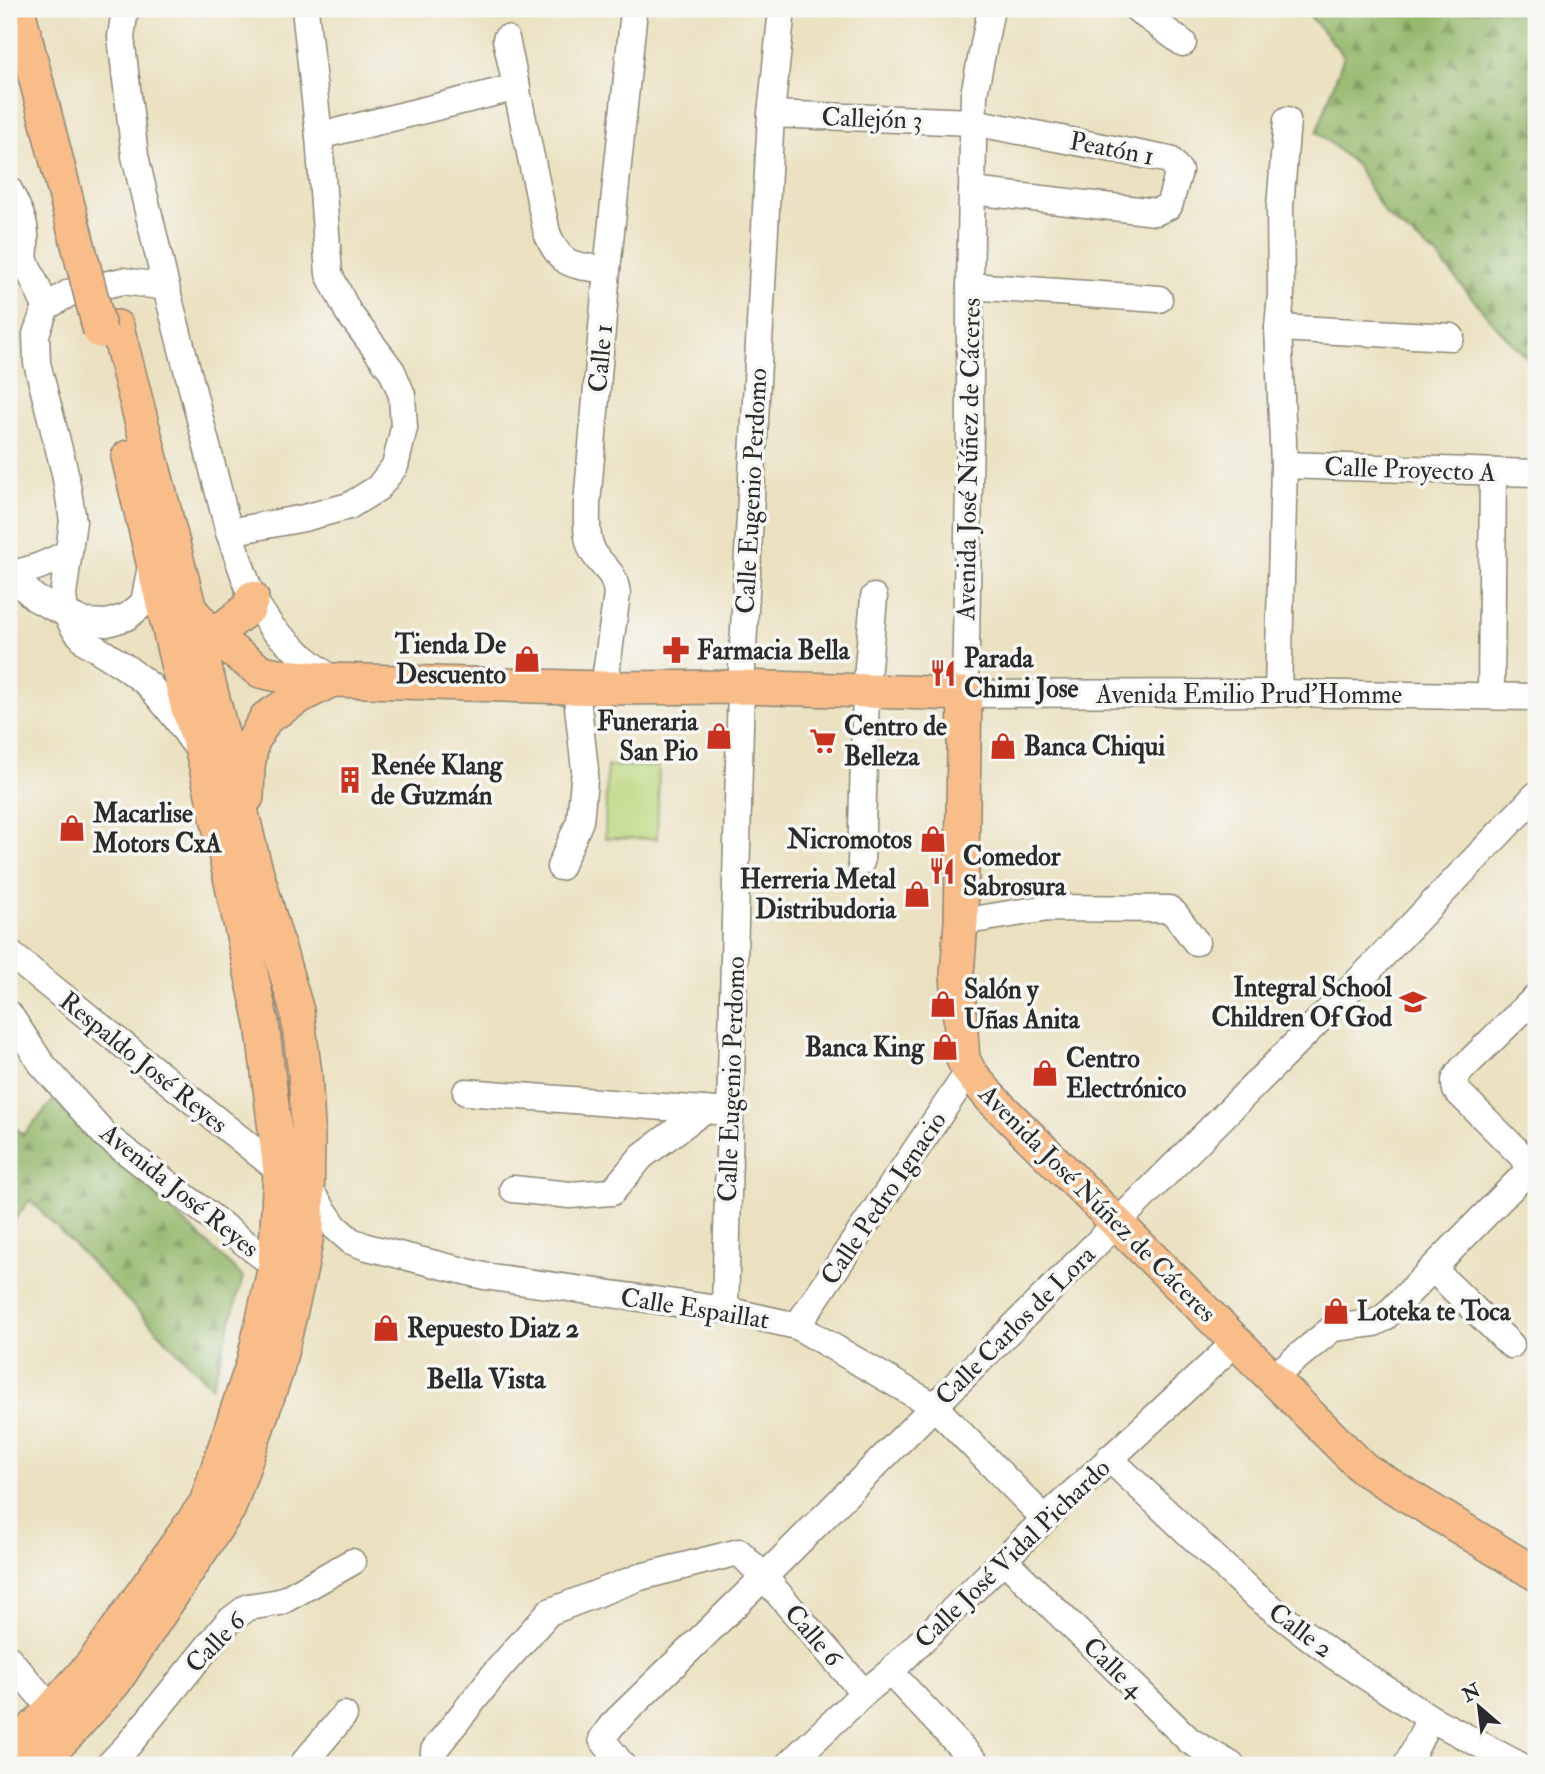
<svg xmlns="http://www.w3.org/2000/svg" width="1545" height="1774" font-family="'IM FELL Double Pica',serif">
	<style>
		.grass { fill: #bcd77d; stroke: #748154; stroke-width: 2 }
		.forest { fill: url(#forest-firs); stroke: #60724c; stroke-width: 2 }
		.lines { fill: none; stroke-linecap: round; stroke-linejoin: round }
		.minor-casing { stroke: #8b8676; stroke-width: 29 }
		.major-casing { stroke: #8b8676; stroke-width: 36 }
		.minor { stroke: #fff; stroke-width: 26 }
		.major { stroke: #f8bd89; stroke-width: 33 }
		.major-bridge-casing { stroke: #8b8676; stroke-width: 36; stroke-linecap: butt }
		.major-bridge { stroke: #f8bd89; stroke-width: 33 }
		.labels { text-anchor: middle; stroke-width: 7; stroke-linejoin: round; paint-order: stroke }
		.street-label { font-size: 26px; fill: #2b2b2b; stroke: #f6f6f2 }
		.poi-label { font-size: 26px; font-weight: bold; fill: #2b2b2b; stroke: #f6f6f2; text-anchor: start }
		.neighbourhood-label { font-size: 28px; font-weight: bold; fill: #2b2b2b; stroke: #f6f6f2 }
	</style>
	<defs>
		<pattern id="forest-firs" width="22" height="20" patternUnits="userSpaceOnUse" patternTransform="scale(1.75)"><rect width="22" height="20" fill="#95b86c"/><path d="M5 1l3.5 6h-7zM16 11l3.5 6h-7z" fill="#7a9659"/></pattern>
	</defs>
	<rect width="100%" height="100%" fill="#f6f6f2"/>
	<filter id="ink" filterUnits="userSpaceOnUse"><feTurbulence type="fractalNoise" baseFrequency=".0143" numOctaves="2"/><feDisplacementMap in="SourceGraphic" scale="14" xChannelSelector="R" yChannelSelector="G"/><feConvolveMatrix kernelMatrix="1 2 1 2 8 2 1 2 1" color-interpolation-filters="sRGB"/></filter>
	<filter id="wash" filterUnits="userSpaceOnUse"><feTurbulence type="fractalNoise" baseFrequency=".00686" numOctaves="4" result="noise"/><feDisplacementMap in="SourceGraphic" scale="28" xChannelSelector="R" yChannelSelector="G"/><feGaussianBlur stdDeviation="1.57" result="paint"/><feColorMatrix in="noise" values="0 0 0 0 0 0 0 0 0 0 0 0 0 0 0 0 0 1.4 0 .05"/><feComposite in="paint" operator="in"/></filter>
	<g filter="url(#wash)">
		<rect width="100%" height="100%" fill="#ebe1c0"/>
		<!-- grass -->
		<polygon class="grass" points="607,766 659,767 657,839 605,838"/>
		<!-- forest -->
		<g class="forest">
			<polygon points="1304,9 1536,9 1536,367 1493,323 1437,256 1385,214 1356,165 1317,132 1344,56"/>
			<polygon points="54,1100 243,1277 212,1387 30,1200 9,1227 9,1121 23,1135"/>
		</g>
	</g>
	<g filter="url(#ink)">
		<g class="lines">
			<defs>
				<g id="minor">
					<polyline points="125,9 121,37 135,156 166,287 229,532 252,598 272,628 302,656 332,680"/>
					<polyline points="991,9 974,94 970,286 970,431 965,694 1278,693 1536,697"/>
					<polyline points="1137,9 1183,43"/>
					<path d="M506,39l41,194c14,35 27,32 60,37"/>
					<polyline points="771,114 973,122 1170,160 1179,171 1169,206 1156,212 972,191"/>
					<polyline points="319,136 517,87"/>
					<path d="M9,190c14,28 19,36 15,69"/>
					<polyline points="10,255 24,259 46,307"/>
					<polyline points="970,286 1159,299"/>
					<polyline points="166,287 123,281 71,292 46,307 36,334 37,363 65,473 73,521 63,595 65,612 74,628 86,642 124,666 149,685 176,718 193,742"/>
					<polyline points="1278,328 1451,337"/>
					<polyline points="1284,465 1536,473"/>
					<polyline points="229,532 304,518 349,506 378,488 395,466 404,428 402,395 392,371 348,312 329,274 319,136 305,9"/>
					<polyline points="9,573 35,598 50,606 85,622 107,623 127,617 144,603 151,566"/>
					<path d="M11,574c22,-4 39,-11 58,-22"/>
					<path d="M604,688l13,-94c-3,-23 -10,-22 -22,-39 -10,-15 -8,-34 -8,-51l20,-234 26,-250"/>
					<polyline points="1278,693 1284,465 1278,328 1281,294 1280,207 1287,120"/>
					<polyline points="1491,696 1493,472"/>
					<polyline points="861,862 866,691 874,597"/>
					<polyline points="560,867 580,821 585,770 576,688"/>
					<polyline points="961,922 1048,908 1169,909 1175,914 1196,942"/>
					<polyline points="9,953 280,1171"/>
					<path d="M1536,997l-73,71c-7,8 -10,12 -7,22l80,80"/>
					<polyline points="9,1014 41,1063 106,1136 275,1266"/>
					<polyline points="466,1092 730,1112"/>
					<polyline points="308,1188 335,1227 351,1241 367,1247 484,1276 725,1310 797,1326 934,1406 1045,1519"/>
					<polyline points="513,1189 570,1195 612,1192 642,1156 704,1110"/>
					<polyline points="1433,1269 1511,1345"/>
					<polyline points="725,1310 741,687 771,114 782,9"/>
					<polyline points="797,1326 969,1071"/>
					<polyline points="1273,1377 1333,1328 1374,1323 1384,1318 1536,1163"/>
					<polyline points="1109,1458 1252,1593 1333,1655 1430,1718 1519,1765"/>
					<polyline points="1004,1560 1190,1741 1231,1765"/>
					<polyline points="9,1659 64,1724"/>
					<polyline points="890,1672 978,1765"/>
					<polyline points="109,1765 129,1744 228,1622 248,1607 280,1602 352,1562"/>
					<polyline points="302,1765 344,1715"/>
					<polyline points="434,1765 434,1750 496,1672 549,1612 640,1577 739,1552 764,1577 864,1693"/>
					<polyline points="622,1765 602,1739 612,1725 764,1577 1371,968 1536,795"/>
					<polyline points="788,1765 864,1693 890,1672 1045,1519 1236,1342"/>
					<polyline points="1407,1765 1430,1718"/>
				</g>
				<g id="major">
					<polyline points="190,609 205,627 227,647 260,671 282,676 332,680 604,688 741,687 965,694 961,922 957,975 963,1059 969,1071 990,1097 1364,1469 1536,1574"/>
					<polyline points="214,635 249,608 252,598"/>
					<polyline points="247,797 248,767 252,743 266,718 299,697 332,680"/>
					<polyline points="9,1753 52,1709 94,1662 206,1503 253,1363 275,1266 280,1171 262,1023 204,758 187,705 128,457"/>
					<polyline points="37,1765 70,1732 114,1683 229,1508 277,1370 301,1268 307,1235 308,1126 305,1074 297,1011 253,859 233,776 117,327"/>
				</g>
			</defs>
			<!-- minor casing -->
			<use href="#minor" class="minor-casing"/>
			<!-- major casing -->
			<use href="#major" class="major-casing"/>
			<!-- minor -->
			<use href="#minor" class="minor"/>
			<!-- major -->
			<use href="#major" class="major"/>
			<defs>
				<polyline id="major-bridge" points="18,9 100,331"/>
			</defs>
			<!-- major-bridge casing -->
			<use href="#major-bridge" class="major-bridge-casing"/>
			<!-- major-bridge -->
			<use href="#major-bridge" class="major-bridge"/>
		</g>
	</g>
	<!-- icons -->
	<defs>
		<symbol id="pharmacy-bare" viewBox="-9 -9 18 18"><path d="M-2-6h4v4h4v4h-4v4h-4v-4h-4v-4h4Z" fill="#c8321e" stroke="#f6f6f2" stroke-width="2.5" paint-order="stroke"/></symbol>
		<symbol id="shop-bare" viewBox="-9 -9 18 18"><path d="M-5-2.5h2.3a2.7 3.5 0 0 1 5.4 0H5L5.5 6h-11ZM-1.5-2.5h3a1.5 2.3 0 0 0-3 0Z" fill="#c8321e" stroke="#f6f6f2" stroke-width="2.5" paint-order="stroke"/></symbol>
		<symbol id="restaurant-bare" viewBox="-9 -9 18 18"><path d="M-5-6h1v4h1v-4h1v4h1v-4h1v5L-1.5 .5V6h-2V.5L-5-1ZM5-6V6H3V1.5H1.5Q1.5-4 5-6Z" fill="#c8321e" stroke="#f6f6f2" stroke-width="2.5" paint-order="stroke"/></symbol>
		<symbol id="supermarket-bare" viewBox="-9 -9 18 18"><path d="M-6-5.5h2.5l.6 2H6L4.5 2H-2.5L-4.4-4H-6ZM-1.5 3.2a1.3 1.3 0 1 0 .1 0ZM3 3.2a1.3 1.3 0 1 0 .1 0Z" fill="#c8321e" stroke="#f6f6f2" stroke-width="2.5" paint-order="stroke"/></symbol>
		<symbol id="building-bare" viewBox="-9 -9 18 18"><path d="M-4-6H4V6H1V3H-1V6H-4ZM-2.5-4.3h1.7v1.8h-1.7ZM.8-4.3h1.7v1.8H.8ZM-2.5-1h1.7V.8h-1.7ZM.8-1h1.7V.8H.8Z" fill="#c8321e" stroke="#f6f6f2" stroke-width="2.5" paint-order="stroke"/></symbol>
		<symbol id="school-bare" viewBox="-9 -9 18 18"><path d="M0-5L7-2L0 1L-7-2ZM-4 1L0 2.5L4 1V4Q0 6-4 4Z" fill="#c8321e" stroke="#f6f6f2" stroke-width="2.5" paint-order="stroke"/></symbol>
	</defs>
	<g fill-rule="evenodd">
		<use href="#pharmacy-bare" x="657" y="631" width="38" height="38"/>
		<use href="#shop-bare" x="508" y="640" width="38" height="38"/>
		<use href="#restaurant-bare" x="924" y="654" width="38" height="38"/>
		<use href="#shop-bare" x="700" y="717" width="38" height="38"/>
		<use href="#supermarket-bare" x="804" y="722" width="38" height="38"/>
		<use href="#shop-bare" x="984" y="727" width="38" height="38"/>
		<use href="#building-bare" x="331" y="761" width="38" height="38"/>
		<use href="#shop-bare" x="53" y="809" width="38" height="38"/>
		<use href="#shop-bare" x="914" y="820" width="38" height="38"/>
		<use href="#restaurant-bare" x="923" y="852" width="38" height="38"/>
		<use href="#shop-bare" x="898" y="875" width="38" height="38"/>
		<use href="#school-bare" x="1394" y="983" width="38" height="38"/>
		<use href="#shop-bare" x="924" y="985" width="38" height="38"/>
		<use href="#shop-bare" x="926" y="1028" width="38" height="38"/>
		<use href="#shop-bare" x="1026" y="1054" width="38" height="38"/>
		<use href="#shop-bare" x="1317" y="1292" width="38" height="38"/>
		<use href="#shop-bare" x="367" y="1309" width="38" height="38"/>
	</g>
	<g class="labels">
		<!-- street labels -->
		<g class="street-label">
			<text transform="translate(872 118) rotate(2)" y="9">Callejón 3</text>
			<text transform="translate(1112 148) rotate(11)" y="9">Peatón 1</text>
			<text transform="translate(600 358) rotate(-85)" y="9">Calle 1</text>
			<text transform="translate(968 459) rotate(-89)" y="9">Avenida José Núñez de Cáceres</text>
			<text transform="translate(1410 469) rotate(2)" y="9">Calle Proyecto A</text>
			<text transform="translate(751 491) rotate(-87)" y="9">Calle Eugenio Perdomo</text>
			<text x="1249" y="703">Avenida Emilio Prud'Homme</text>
			<text transform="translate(144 1062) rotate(39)" y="9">Respaldo José Reyes</text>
			<text transform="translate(731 1079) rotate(-88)" y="9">Calle Eugenio Perdomo</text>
			<text transform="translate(180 1190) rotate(39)" y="9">Avenida José Reyes</text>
			<text transform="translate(883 1198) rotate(-56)" y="9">Calle Pedro Ignacio</text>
			<text transform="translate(1098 1203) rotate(45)" y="9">Avenida José Núñez de Cáceres</text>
			<text transform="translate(695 1308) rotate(9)" y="9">Calle Espaillat</text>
			<text transform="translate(1015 1325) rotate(-45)" y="9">Calle Carlos de Lora</text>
			<text transform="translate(1012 1553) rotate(-44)" y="9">Calle José Vidal Pichardo</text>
			<text transform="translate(1301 1630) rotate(37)" y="9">Calle 2</text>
			<text transform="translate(814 1635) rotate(49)" y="9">Calle 6</text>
			<text transform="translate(215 1642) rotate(-46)" y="9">Calle 6</text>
			<text transform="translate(1114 1667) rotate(44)" y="9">Calle 4</text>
		</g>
		<!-- poi labels -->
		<g class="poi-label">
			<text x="506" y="653" text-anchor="end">Tienda De<tspan x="506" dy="30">Descuento</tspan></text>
			<text x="697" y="659">Farmacia Bella</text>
			<text x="964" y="667">Parada<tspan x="964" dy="30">Chimi Jose</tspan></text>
			<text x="698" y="730" text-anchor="end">Funeraria<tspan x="698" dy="30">San Pio</tspan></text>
			<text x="844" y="735">Centro de<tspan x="844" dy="30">Belleza</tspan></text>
			<text x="1024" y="755">Banca Chiqui</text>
			<text x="371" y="774">Renée Klang<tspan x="371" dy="30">de Guzmán</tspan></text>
			<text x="93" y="822">Macarlise<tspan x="93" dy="30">Motors CxA</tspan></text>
			<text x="912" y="848" text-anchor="end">Nicromotos</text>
			<text x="963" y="865">Comedor<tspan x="963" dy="30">Sabrosura</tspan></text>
			<text x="896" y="888" text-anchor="end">Herreria Metal<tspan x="896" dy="30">Distribudoria</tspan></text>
			<text x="1392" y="996" text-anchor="end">Integral School<tspan x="1392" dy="30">Children Of God</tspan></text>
			<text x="964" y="998">Salón y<tspan x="964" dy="30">Uñas Anita</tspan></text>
			<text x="924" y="1056" text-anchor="end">Banca King</text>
			<text x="1066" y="1067">Centro<tspan x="1066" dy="30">Electrónico</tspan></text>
			<text x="1357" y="1320">Loteka te Toca</text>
			<text x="407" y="1337">Repuesto Diaz 2</text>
		</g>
		<!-- neighbourhood labels -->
		<g class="neighbourhood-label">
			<text x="486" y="1388">Bella Vista</text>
		</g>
	</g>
	<!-- margin -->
	<rect width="1545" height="1774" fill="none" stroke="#f6f6f2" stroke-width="35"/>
	<!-- north arrow -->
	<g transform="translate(1479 1707) rotate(332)" stroke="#f6f6f2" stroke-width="5" paint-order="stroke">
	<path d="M0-5L12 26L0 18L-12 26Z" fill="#2b2b2b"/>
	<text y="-10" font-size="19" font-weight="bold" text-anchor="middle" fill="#2b2b2b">N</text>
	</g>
</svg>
